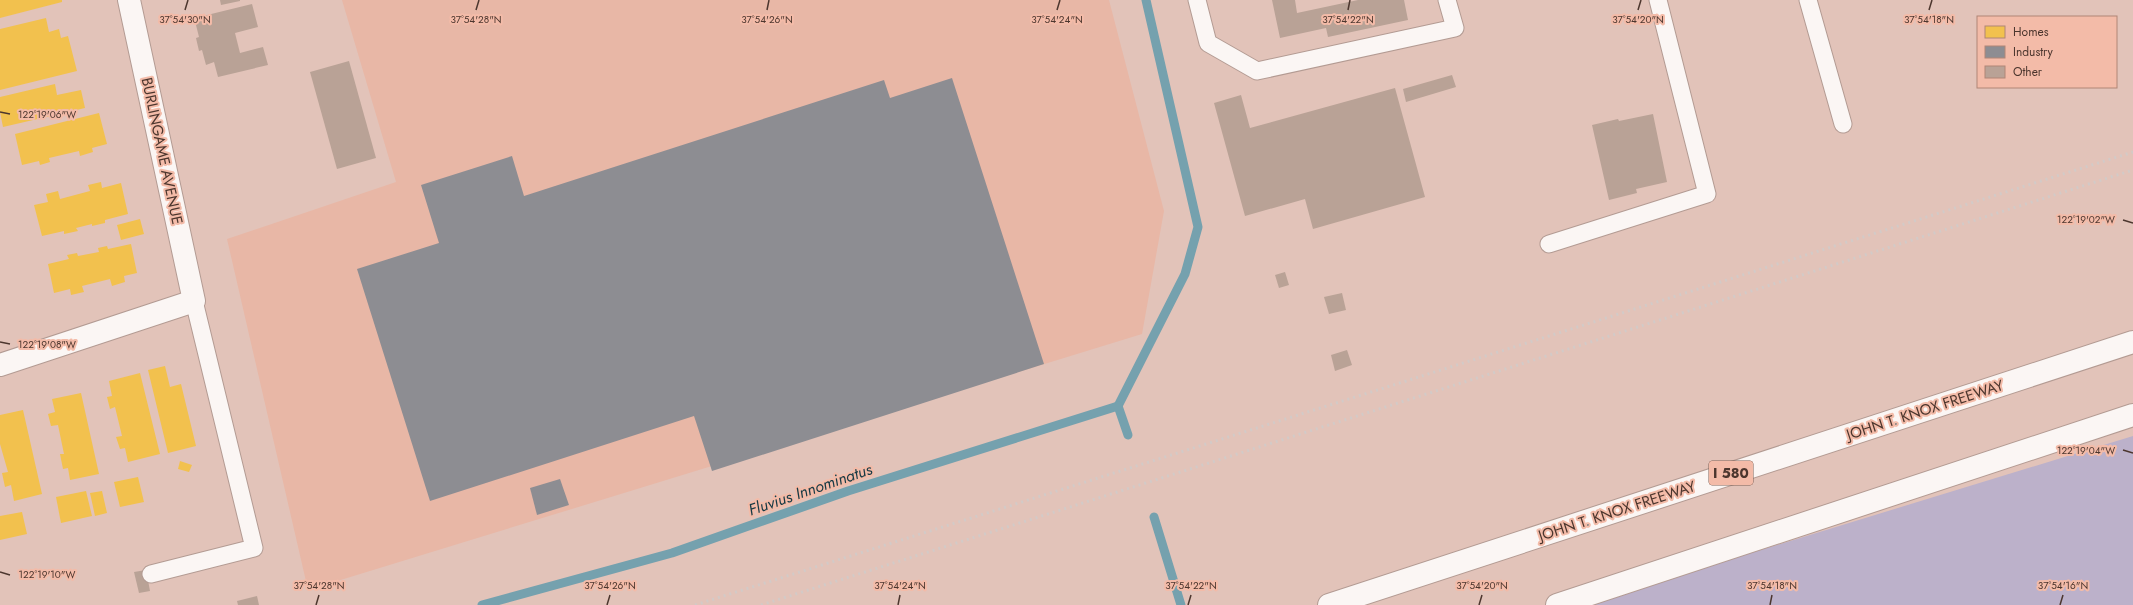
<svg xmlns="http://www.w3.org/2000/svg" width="2133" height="605" font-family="Jost,sans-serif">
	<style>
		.built { fill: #e8b7a6 }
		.green { fill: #bcb1ca }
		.homes { fill: #f2c14e }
		.industry { fill: #8d8d92 }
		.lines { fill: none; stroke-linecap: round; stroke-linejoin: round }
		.stream { stroke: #75a1ae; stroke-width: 9 }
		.building { fill: #b9a296 }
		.service-casing { stroke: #b39b93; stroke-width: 19 }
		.minor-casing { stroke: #b39b93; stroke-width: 24 }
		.motorway-casing { stroke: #b39b93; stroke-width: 24 }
		.service { stroke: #fbf6f4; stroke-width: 17 }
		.minor { stroke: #fbf6f4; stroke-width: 22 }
		.motorway { stroke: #fbf6f4; stroke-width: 22 }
		.rail { stroke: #d3cac7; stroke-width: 3; stroke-dasharray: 2 4; stroke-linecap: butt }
		.ticks { fill: none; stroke: #4c362e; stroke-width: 1.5 }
		.labels { text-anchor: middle; stroke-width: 4; stroke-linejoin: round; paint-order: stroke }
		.shield { fill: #f3bba8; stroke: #7e5e53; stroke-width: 1 }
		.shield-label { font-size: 14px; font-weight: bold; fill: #4c362e }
		.street-label { font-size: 15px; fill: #4c362e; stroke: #f3bba8 }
		.water-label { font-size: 16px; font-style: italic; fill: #153944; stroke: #f3bba8 }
		.ticks-label { font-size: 10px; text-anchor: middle; fill: #4c362e; stroke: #f3bba8; stroke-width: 4; stroke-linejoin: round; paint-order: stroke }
	</style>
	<rect width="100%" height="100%" fill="#e2c3b9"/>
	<!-- built -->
	<polygon class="built" points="342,0 1109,0 1164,211 1142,334 308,590 227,239 396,182"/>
	<!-- green -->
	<polygon class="green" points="2133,436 2133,605 1581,605"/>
	<!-- homes -->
	<g class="homes">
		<polygon points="0,0 62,0 62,2 0,18"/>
		<polygon points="46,18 49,32 59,29 61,38 68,36 77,71 0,90 0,29"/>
		<polygon points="55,84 57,95 81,90 85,108 3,127 0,112 0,97"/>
		<polygon points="99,113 107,144 92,148 93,152 80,156 79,151 49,158 50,162 40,165 39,161 22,165 15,134"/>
		<polygon points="101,182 102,188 121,183 128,214 105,220 105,223 92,226 92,224 76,228 78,231 64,234 64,231 42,236 34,205 48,202 46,194 58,191 60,199 90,191 88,185"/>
		<polygon points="140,219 144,234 121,240 117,225"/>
		<polygon points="131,244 137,273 124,276 125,282 112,286 110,279 82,286 84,292 71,295 70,289 54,293 48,264 69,259 67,255 77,253 78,256 99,252 98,248 107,246 108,249"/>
		<polygon points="165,366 170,387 181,384 196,446 168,453 148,370"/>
		<polygon points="140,373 160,454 128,462 125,448 120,449 116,437 122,436 115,407 110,409 107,397 112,396 109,381"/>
		<polygon points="81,393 99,474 70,480 68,468 63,469 60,454 64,454 58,425 51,426 48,414 55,412 52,399"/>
		<polygon points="23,410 42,494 14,501 11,485 5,487 2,473 8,472 0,444 0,415"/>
		<polygon points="180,461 192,465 189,472 178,469"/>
		<polygon points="138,477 144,502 120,507 114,482"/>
		<polygon points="86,491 92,516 61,523 56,497"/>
		<polygon points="102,491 107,513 95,516 90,493"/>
		<polygon points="22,512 27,534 0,540 0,516"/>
	</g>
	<!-- industry -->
	<g class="industry">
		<polygon points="952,78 1044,364 712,471 694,416 430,501 357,269 439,243 421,185 512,156 524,196 884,80 890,98"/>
		<polygon points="560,479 569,505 537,515 530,488"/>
	</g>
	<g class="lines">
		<!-- stream -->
		<g class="stream">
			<polyline points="1118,406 1185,274 1198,227 1146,0"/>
			<polyline points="1118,406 1128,435"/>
			<polyline points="1154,517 1181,605"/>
			<polyline points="482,605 672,553 848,491 1118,406"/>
		</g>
	</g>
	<!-- building -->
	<g class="building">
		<polygon points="220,0 240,0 240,1 221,5"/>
		<polygon points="1272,0 1295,0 1297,13 1358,0 1404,0 1408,20 1328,37 1326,28 1280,38"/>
		<polygon points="252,4 258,27 235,33 240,53 263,47 268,65 218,77 214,62 206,65 202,50 199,51 196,38 199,37 195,21 203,19 203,16"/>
		<polygon points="349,61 376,158 337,169 310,72"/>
		<polygon points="1452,75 1456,87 1406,102 1403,89"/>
		<polygon points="1395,88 1425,197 1313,229 1305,199 1245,216 1214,103 1241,95 1250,128"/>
		<polygon points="1653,114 1667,182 1636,189 1637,193 1609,200 1592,125 1618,119 1619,121"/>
		<polygon points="1285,272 1289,285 1279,288 1275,275"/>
		<polygon points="1342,293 1346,310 1329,314 1324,297"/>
		<polygon points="1347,350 1352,365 1335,371 1331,355"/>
		<polygon points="146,570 150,591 139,593 134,572"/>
		<polygon points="257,596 259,605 238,605 237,601"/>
	</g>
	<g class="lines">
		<defs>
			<g id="service">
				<polyline points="1197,0 1208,43 1257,71 1455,28 1447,0"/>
				<polyline points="1808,0 1843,124"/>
				<polyline points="1549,244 1707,194 1658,0"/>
				<polyline points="151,574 254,548 194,301"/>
			</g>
			<polyline id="minor" points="0,365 194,301 129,0"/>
			<g id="motorway">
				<polyline points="1329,605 2133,342"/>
				<polyline points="1557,605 2133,415"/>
			</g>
		</defs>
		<!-- service casing -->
		<use href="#service" class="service-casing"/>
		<!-- minor casing -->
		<use href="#minor" class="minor-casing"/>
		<!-- motorway casing -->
		<use href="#motorway" class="motorway-casing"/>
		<!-- service -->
		<use href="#service" class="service"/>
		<!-- minor -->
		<use href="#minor" class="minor"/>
		<!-- motorway -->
		<use href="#motorway" class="motorway"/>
		<!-- rail -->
		<g class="rail">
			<polyline points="695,605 2133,152"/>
			<polyline points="761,605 2133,170"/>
		</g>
	</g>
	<!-- ticks -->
	<path class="ticks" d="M185,10l3,-10M476,10l3,-10M767,10l2,-10M1057,10l3,-10M1348,10l2,-10M1638,10l3,-10M1929,10l3,-10M0,112l10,2M2123,220l10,3M0,342l10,2M2123,450l10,3M0,572l10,3M316,605l3,-10M607,605l3,-10M898,605l2,-10M1188,605l3,-10M1479,605l3,-10M1770,605l2,-10M2060,605l3,-10"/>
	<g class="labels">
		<!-- shield labels -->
		<rect class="shield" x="1709" y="461" width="44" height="24" rx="3"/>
		<g class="shield-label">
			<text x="1731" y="478">I 580</text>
		</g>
		<!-- street labels -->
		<g class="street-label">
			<text transform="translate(162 151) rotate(78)" y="5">BURLINGAME AVENUE</text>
			<text transform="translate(1925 410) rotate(-18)" y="5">JOHN T. KNOX FREEWAY</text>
			<text transform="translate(1617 511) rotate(-18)" y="5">JOHN T. KNOX FREEWAY</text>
		</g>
		<!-- water labels -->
		<g class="water-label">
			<text transform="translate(810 489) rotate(-19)" y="6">Fluvius Innominatus</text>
		</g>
	</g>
	<g class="ticks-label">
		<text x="185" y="23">37°54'30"N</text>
		<text x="476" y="23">37°54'28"N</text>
		<text x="767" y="23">37°54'26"N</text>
		<text x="1057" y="23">37°54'24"N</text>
		<text x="1348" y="23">37°54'22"N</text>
		<text x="1638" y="23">37°54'20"N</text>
		<text x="1929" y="23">37°54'18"N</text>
		<text x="47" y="118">122°19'06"W</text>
		<text x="2086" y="223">122°19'02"W</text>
		<text x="47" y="348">122°19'08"W</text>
		<text x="2086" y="454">122°19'04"W</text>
		<text x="47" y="578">122°19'10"W</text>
		<text x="319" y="589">37°54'28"N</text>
		<text x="610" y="589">37°54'26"N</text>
		<text x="900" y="589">37°54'24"N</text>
		<text x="1191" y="589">37°54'22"N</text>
		<text x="1482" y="589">37°54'20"N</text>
		<text x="1772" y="589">37°54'18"N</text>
		<text x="2063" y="589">37°54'16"N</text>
	</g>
	<!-- legend -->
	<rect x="1977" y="16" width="140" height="72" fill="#f3bba8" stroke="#b08677"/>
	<rect x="1985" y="26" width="20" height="12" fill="#f2c14e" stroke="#b08677"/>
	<text x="2013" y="36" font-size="12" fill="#4c362e">Homes</text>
	<rect x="1985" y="46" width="20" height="12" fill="#8d8d92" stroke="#b08677"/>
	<text x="2013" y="56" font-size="12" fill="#4c362e">Industry</text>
	<rect x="1985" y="66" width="20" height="12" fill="#b9a296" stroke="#b08677"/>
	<text x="2013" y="76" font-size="12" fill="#4c362e">Other</text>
</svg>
